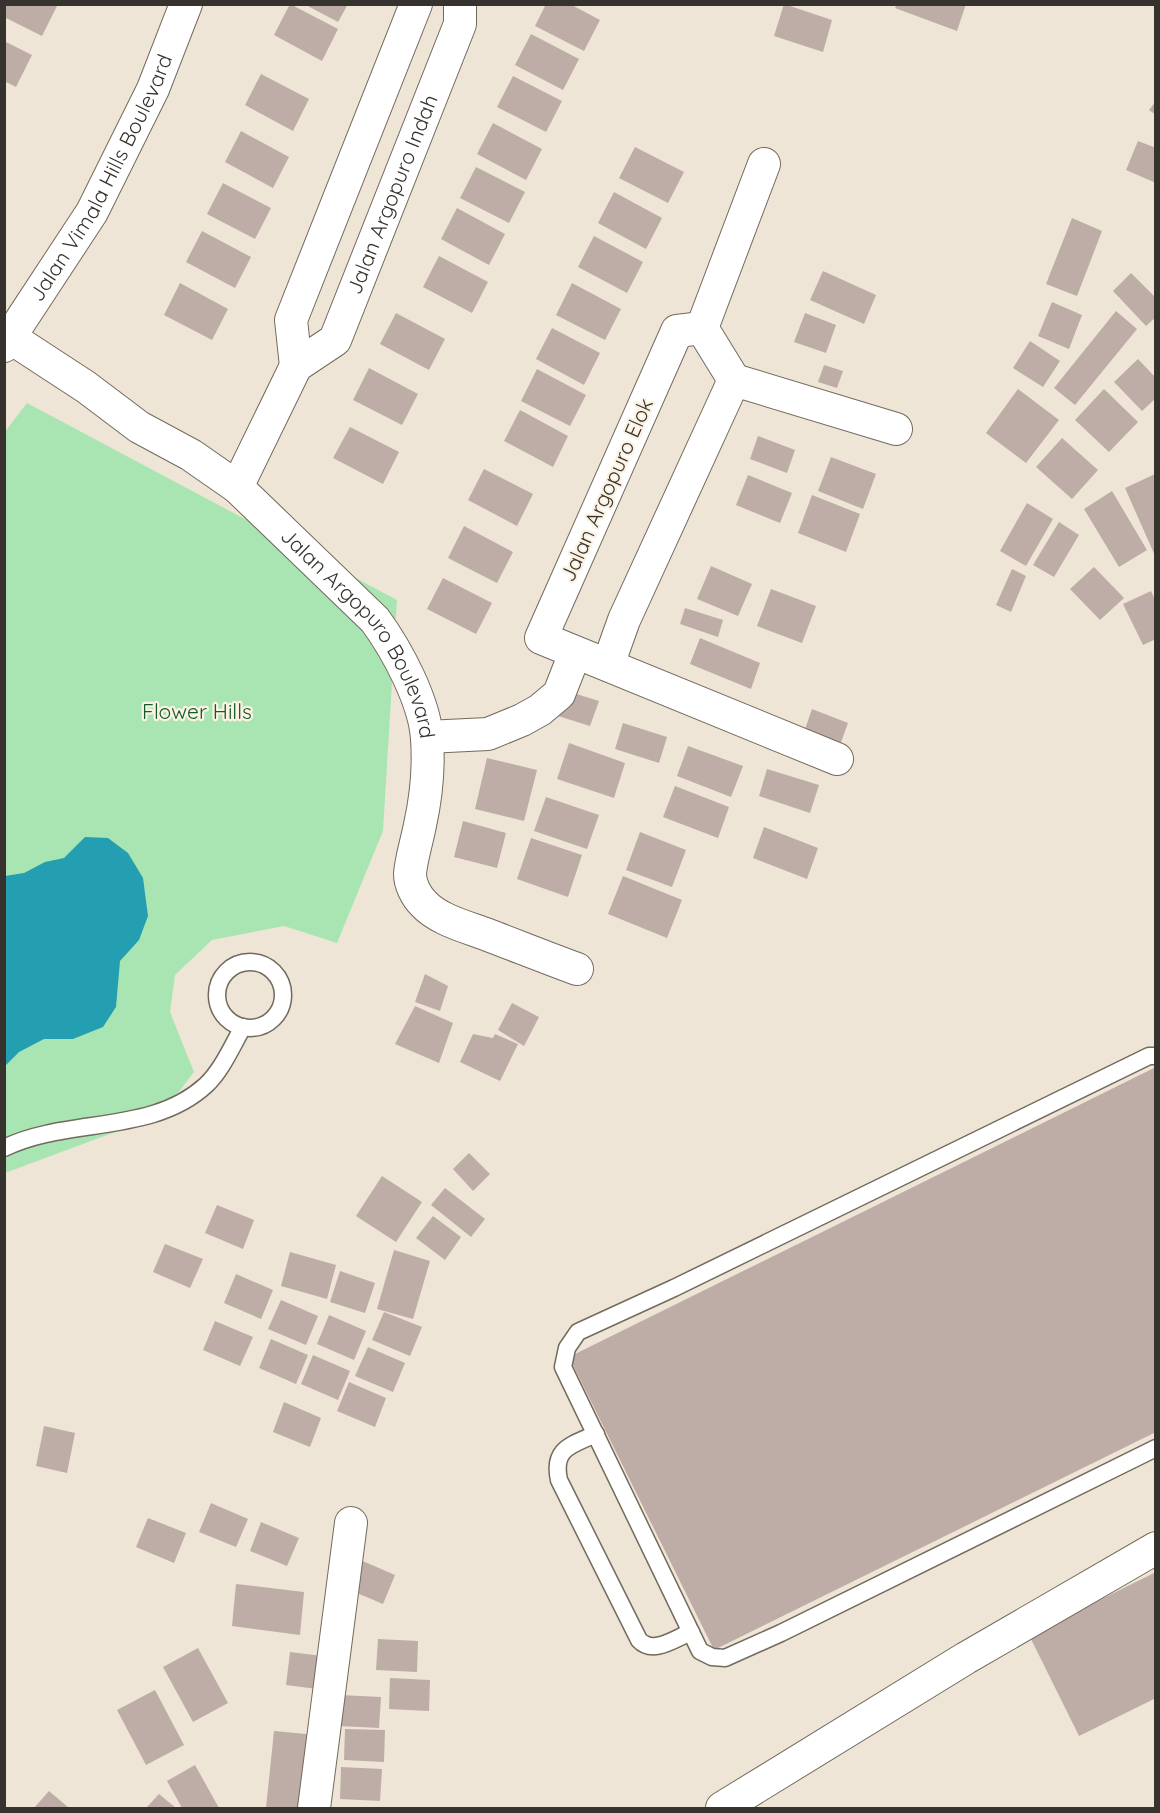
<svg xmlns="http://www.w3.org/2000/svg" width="1160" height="1813" font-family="Quicksand,sans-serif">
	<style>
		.green { fill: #a9e5b2 }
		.water { fill: #249eb1 }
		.building { fill: #beaca7 }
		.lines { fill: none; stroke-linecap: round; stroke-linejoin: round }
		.lane-casing { stroke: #726a5d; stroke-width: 19 }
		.street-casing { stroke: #726a5d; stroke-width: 34 }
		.lane { stroke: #fff; stroke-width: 16 }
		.street { stroke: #fff; stroke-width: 32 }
		.labels { text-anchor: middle; stroke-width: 4.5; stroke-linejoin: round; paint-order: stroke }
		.street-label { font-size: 21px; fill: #36322d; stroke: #fcf2e3 }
		.park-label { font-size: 21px; fill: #125b28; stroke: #fcf2e3 }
	</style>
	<rect width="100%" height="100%" fill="#efe5d6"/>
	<!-- green -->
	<polygon class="green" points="27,403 397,600 383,831 337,943 284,926 212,940 175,975 170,1012 194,1072 161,1115 5,1173 4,433"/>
	<!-- water -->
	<polygon class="water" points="85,837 108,838 128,853 143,878 148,916 139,940 120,961 116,1007 103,1027 73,1039 44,1039 19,1052 5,1066 5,876 24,873 45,862 64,858"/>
	<!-- building -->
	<g class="building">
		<polygon points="4,4 58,4 42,36 4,17"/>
		<polygon points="290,4 338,29 322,61 274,35"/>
		<polygon points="304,4 348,4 338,22"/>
		<polygon points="546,4 570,4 600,20 584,51 535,26"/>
		<polygon points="784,4 832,20 823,52 774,36"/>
		<polygon points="897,4 966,4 957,31 895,8"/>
		<polygon points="531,34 579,59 563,90 515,65"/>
		<polygon points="4,41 32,55 16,87 4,81"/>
		<polygon points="261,74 309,99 293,131 245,105"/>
		<polygon points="513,76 562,101 546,132 497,107"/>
		<polygon points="1156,101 1156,115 1149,110"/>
		<polygon points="493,123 542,149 526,180 477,154"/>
		<polygon points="241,131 289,157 273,188 225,162"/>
		<polygon points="1138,141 1156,148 1156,183 1126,170"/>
		<polygon points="635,147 684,172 668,203 619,178"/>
		<polygon points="476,167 525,192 509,223 460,198"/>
		<polygon points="223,183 271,208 255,239 207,214"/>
		<polygon points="614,192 662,218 646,249 598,223"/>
		<polygon points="457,208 505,234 489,265 441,239"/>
		<polygon points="1072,218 1102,231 1077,296 1046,284"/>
		<polygon points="202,231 251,257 235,288 186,262"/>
		<polygon points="594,236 643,262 627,293 578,267"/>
		<polygon points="439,256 488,282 472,313 423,287"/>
		<polygon points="823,271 876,295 864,324 810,300"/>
		<polygon points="1131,273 1156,298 1156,317 1146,326 1113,291"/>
		<polygon points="180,283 228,309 212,340 164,315"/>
		<polygon points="572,283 621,309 605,340 556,315"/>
		<polygon points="1052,302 1082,315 1069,349 1038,336"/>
		<polygon points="1116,311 1137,329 1075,405 1054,388"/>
		<polygon points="396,313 445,339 429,370 380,344"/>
		<polygon points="805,313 836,325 826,353 794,342"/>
		<polygon points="552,328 600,353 584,385 536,359"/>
		<polygon points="1030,341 1060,361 1043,387 1013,368"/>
		<polygon points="1138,359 1156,378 1156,398 1142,411 1114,382"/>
		<polygon points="824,365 843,371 837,388 818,382"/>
		<polygon points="369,368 418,394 402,425 353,400"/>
		<polygon points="537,369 586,395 570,426 521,401"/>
		<polygon points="1018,389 1059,420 1026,463 986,433"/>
		<polygon points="1104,389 1138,422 1109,452 1075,420"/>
		<polygon points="520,410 568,436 553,467 504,441"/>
		<polygon points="350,427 399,452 383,484 333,458"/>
		<polygon points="758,436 795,450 787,473 750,459"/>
		<polygon points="1062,438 1098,470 1072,499 1036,467"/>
		<polygon points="831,457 876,474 863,509 818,491"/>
		<polygon points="484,469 533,494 517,526 468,500"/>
		<polygon points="1155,474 1156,476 1156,558 1125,488"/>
		<polygon points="748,475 792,493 780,523 736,505"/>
		<polygon points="1112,491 1147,550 1119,567 1084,509"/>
		<polygon points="812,495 860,514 846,552 798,533"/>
		<polygon points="1027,503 1053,519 1026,566 1000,551"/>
		<polygon points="1059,522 1079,535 1054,577 1033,565"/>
		<polygon points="464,526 513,552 497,583 448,558"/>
		<polygon points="711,566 752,584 738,616 697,599"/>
		<polygon points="1094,567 1124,598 1100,620 1070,589"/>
		<polygon points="1012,569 1026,576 1011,612 996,605"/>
		<polygon points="443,578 492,603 476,634 427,609"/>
		<polygon points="771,589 816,606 802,643 757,626"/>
		<polygon points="1151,591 1156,602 1156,639 1143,645 1123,604"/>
		<polygon points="685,608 723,620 718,637 680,624"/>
		<polygon points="700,638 760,663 751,689 690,664"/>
		<polygon points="567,691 599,701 590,726 558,716"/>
		<polygon points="812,709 848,723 840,745 804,732"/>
		<polygon points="623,723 667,737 659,763 615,749"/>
		<polygon points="569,743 625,763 614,798 557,779"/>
		<polygon points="688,746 743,766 731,797 677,776"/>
		<polygon points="487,758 537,770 524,821 475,809"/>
		<polygon points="767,769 819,785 810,813 759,796"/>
		<polygon points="675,786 729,807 718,838 663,817"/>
		<polygon points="546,797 599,815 587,849 534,831"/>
		<polygon points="463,821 506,833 497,868 454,857"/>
		<polygon points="764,827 818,848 807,879 753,858"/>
		<polygon points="640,832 686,850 672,887 626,870"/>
		<polygon points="531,838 582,855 568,897 517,879"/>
		<polygon points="623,876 682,900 667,938 608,914"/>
		<polygon points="425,974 448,986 440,1011 415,1002"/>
		<polygon points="512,1003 539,1017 524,1046 498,1030"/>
		<polygon points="415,1006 453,1023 439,1063 395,1044"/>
		<polygon points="473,1034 493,1038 495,1034 518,1044 500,1081 460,1062"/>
		<polygon points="1156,1067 1156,1432 714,1650 569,1357"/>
		<polygon points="469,1153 490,1174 473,1191 453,1169"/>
		<polygon points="382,1176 422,1202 396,1242 356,1216"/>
		<polygon points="445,1188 485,1219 471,1237 431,1205"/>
		<polygon points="217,1205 254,1220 243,1249 205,1233"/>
		<polygon points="433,1216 461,1237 445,1260 416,1238"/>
		<polygon points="165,1244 203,1259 190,1288 153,1272"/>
		<polygon points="394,1250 430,1261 413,1319 377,1309"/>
		<polygon points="290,1252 336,1265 327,1299 281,1286"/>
		<polygon points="340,1271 375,1283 365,1313 330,1302"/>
		<polygon points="236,1274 273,1290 261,1319 224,1303"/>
		<polygon points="281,1300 318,1316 306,1345 268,1329"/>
		<polygon points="384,1312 422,1327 410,1356 372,1340"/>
		<polygon points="329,1315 366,1331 354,1360 317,1344"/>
		<polygon points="215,1321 253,1337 240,1366 203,1350"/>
		<polygon points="271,1339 308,1355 296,1384 259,1368"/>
		<polygon points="368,1347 405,1363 393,1392 355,1376"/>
		<polygon points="313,1355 350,1371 338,1400 301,1384"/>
		<polygon points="349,1382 386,1398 375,1427 337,1411"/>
		<polygon points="284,1402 321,1418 310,1447 273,1432"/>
		<polygon points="44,1426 75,1433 67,1473 36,1466"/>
		<polygon points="211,1503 248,1519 236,1547 199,1532"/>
		<polygon points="148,1518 186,1533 174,1563 136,1547"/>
		<polygon points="261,1522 299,1538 287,1566 250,1551"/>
		<polygon points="358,1559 395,1575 383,1604 345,1588"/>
		<polygon points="1156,1572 1156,1698 1079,1736 1029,1635"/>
		<polygon points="236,1584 304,1592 300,1635 232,1626"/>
		<polygon points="378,1639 418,1641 417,1672 376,1670"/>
		<polygon points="198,1648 228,1703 193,1722 163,1667"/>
		<polygon points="290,1652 330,1657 325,1690 286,1685"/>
		<polygon points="390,1678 430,1680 429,1711 389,1709"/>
		<polygon points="155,1690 184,1745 146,1765 117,1710"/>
		<polygon points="340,1695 381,1697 379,1728 339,1726"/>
		<polygon points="345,1729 385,1730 384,1762 344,1760"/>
		<polygon points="274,1731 317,1735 310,1808 266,1808"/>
		<polygon points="195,1765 219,1808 182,1808 167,1781"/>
		<polygon points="341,1767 382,1769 380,1801 340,1799"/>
		<polygon points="49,1791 69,1808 34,1808"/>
		<polygon points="159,1794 176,1808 146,1808"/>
	</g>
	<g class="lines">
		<defs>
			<g id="lane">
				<circle cx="250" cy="995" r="33"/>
				<polyline points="1156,1056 1149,1056 674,1288 578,1332 567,1348 563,1367 700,1651 712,1657 725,1658 781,1633 1156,1448"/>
				<path d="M4,1148c63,-31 148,-13 202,-63 16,-15 26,-39 37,-58"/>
				<path d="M596,1434c-24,11 -44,14 -37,46l80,160c14,15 35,-1 52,-8"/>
			</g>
			<g id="street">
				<polyline points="702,328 677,331 541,638 837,759"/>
				<polyline points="702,328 764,164"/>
				<path id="s1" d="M4,332l7,6 75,49 53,40 52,28 46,32 138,133c22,30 50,82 52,119 2,28 -1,59 -7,86 -3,16 -9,34 -10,49 0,10 6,22 13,29 15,17 44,24 65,32 29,11 59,23 89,34"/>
				<path id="s2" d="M4,346l88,-134 61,-123 33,-85"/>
				<polyline points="296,366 291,320 416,4"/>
				<polyline points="734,380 896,429"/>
				<path id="s3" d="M237,487l59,-121 39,-26 125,-316v-20"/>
				<polyline points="608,665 624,620 734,380 702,328"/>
				<polyline points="427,737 488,734 522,720 540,710 559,694 575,653"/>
				<polyline points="314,1808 351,1523"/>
				<polyline points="722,1808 966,1658 1156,1548"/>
			</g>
		</defs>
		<!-- lane casing -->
		<use href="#lane" class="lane-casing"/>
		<!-- street casing -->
		<use href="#street" class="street-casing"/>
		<!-- lane -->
		<use href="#lane" class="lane"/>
		<!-- street -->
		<use href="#street" class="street"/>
	</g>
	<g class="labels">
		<!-- street labels -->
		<g class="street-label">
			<text dy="7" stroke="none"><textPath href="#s2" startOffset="195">Jalan Vimala Hills Boulevard</textPath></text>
			<text dy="7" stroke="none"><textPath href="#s3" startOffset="338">Jalan Argopuro Indah</textPath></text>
			<text transform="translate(607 490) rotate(-66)" y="7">Jalan Argopuro Elok</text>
			<text dy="7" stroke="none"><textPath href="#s1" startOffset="474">Jalan Argopuro Boulevard</textPath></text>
		</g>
		<!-- park labels -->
		<g class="park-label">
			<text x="197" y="719">Flower Hills</text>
		</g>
	</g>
	<!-- border -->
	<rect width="1160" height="1813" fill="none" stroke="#36322d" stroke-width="12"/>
</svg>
